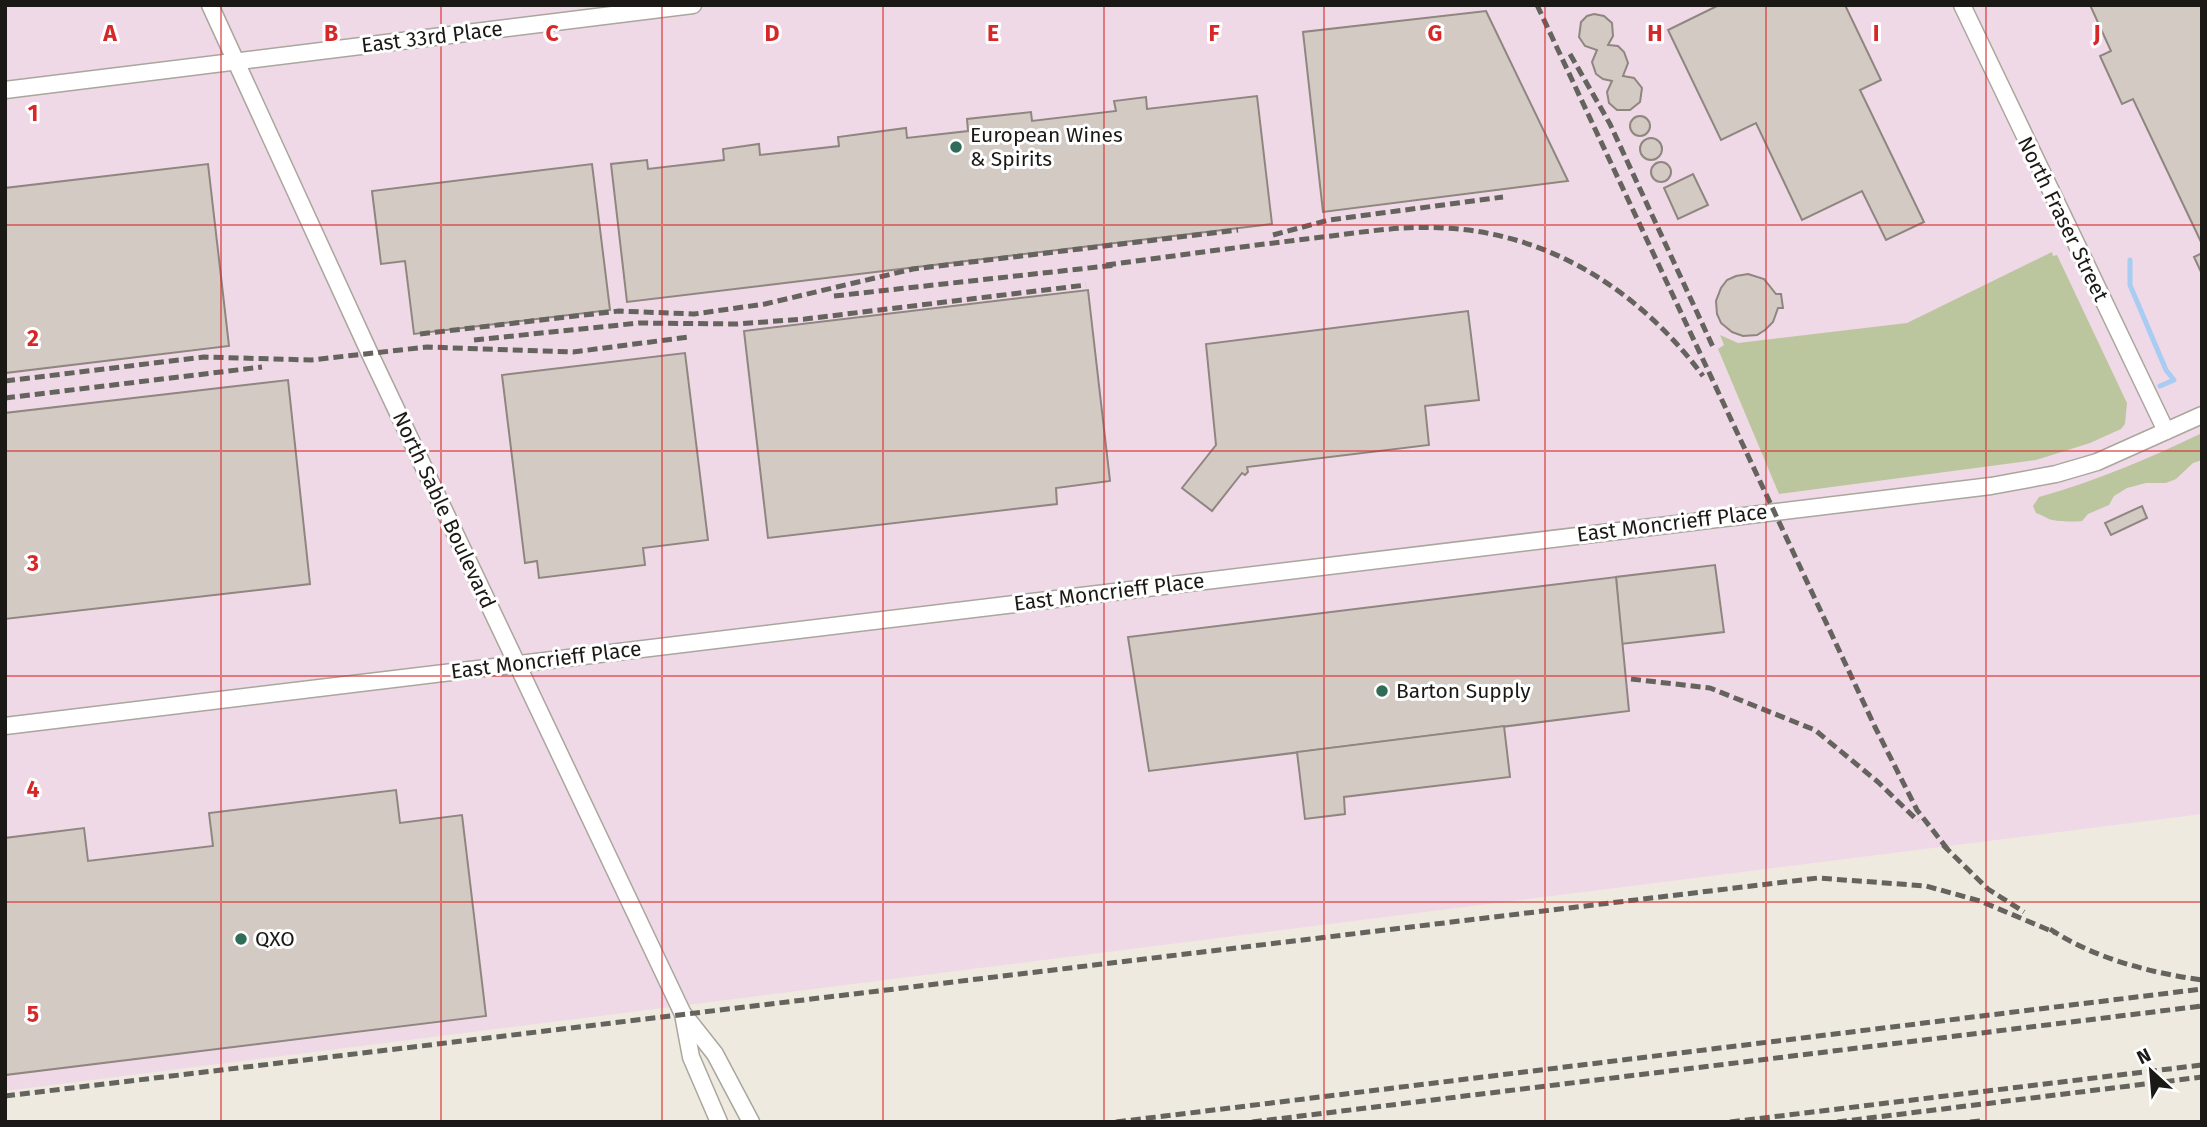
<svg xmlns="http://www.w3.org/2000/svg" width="2207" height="1127" font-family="'Fira Sans',sans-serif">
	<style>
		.industrial { fill: #efd9e7 }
		.green { fill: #bbc69e }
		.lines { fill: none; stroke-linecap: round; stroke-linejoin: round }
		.stream { stroke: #a8ccf2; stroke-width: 5 }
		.building { fill: #d4cac4; stroke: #8f8680; stroke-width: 2 }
		.street-casing { stroke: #aaa69d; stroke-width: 19 }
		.street { stroke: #fff; stroke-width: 16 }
		.rail { stroke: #65635d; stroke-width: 5; stroke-dasharray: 10 5; stroke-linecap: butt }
		.grid { fill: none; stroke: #d62828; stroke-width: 2; stroke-opacity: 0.55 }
		.poi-dot { fill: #2f6d59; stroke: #fff; stroke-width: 2.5 }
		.labels { text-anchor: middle; stroke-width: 6; stroke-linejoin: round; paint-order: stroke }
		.street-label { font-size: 21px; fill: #1b1916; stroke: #fff }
		.poi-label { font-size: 21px; fill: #1b1916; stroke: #fff; text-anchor: start }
		.grid-label { font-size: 23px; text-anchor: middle; font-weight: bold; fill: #d62828; stroke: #fff; stroke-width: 6; stroke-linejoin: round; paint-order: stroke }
	</style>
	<rect width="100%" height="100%" fill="#eeeae0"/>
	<!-- industrial -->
	<polygon class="industrial" points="5,5 2202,5 2202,814 5,1091"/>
	<!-- green -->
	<g class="green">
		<polygon points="2052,252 2053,256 2057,255 2127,403 2125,424 2121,429 2090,443 2036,460 1779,494 1718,349 1724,345 1720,335 1738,343 1907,323"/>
		<path d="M2202,433v27l-9,3 -17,16 -10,4h-20l-19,5 -13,8 -5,9 -21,9 -6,7c-7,1 -29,1 -35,-3 -4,-2 -7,-4 -11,-5l-3,-7 6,-9c57,-16 109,-38 163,-64z"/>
	</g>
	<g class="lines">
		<!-- stream -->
		<polyline class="stream" points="2130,260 2130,285 2166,370 2174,380 2160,386"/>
	</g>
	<!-- building -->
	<g class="building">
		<polygon points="1719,5 1845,5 1881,80 1860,90 1924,222 1886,240 1862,191 1802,220 1756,123 1721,140 1668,30"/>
		<polygon points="2090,5 2202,5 2202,244 2133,99 2122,104 2100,56 2111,51"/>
		<polygon points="1486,11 1568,181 1323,212 1303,32"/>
		<polygon points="1594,14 1604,16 1612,23 1613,36 1608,45 1618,46 1624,52 1628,63 1623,76 1634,78 1642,88 1640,102 1630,110 1617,110 1609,103 1607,92 1612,81 1603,79 1596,74 1592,62 1597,50 1585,46 1579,37 1581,22 1587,16"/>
		<polygon points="1257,96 1272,224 627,302 611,164 647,160 648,169 724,160 723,149 759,144 760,155 839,146 838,137 906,128 907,138 968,131 967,119 1031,112 1032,121 1116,111 1114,101 1146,97 1147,109"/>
		<circle cx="1640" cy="126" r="10"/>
		<circle cx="1651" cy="149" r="11"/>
		<circle cx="1661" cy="172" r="10"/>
		<polygon points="208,164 229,346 5,373 5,188"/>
		<polygon points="592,164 610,310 414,334 405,261 381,264 372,191"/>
		<polygon points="1693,174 1708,205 1678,219 1664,188"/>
		<polygon points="2202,253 2202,274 2194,257"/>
		<polygon points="1748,274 1764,279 1776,294 1781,294 1783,308 1778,308 1773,322 1765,330 1757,335 1743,336 1732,332 1721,323 1717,314 1716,301 1721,288 1727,280 1736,276"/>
		<polygon points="1088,290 1110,481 1056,488 1057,504 768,538 744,331"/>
		<polygon points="1468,311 1479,400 1425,406 1429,445 1247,467 1248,472 1245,475 1242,473 1212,511 1182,488 1216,445 1206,344"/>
		<polygon points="685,353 708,540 643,548 645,565 539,578 537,561 525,563 502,375"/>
		<polygon points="288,380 310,584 5,619 5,413"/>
		<polygon points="2142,506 2147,518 2111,535 2105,523"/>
		<polygon points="1715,565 1724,632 1621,644 1616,577"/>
		<polygon points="1616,577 1629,711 1149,771 1128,637"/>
		<polygon points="1504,726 1510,777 1344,797 1345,814 1305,819 1297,752"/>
		<polygon points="396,790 400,823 462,815 486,1016 5,1075 5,838 84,828 88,861 213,846 209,813"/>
	</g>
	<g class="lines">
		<defs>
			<g id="street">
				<polyline points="210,5 370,354 683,1014 691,1057 719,1122"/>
				<polyline points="1962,5 2166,431"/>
				<polyline points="5,90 693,5"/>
				<polyline points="5,726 1991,486 2056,474 2097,462 2202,415"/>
				<polyline points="685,1016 715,1054 751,1122"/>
			</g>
		</defs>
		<!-- street casing -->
		<use href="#street" class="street-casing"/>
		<!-- street -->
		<use href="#street" class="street"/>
		<!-- rail -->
		<g class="rail">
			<polyline points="1537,5 1875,727 1917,810 1949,851"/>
			<polyline points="1570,54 1610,124 1713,347"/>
			<polyline points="1273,235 1329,220 1503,197"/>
			<path d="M1106,265c67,-9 133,-18 200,-26 46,-5 92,-14 138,-11 106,5 197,64 259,148"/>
			<polyline points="834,296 1116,265"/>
			<polyline points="420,334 619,311 694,314 765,304 913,269 1238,230"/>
			<polyline points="474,340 639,323 737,324 805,319 1086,285"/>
			<polyline points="5,381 204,357 311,360 427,347 573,352 689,337"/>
			<polyline points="5,398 262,367"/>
			<polyline points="1631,679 1710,688 1815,730 1878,782 1918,821"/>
			<polyline points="1943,845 1988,889 2024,912"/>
			<path d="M2050,929c43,29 101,44 152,51"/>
			<polyline points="5,1096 1818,878 1926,886 1980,901 2056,933"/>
			<polyline points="1116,1122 2202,989"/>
			<polyline points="1252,1122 2202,1006"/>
			<polyline points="1730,1122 2202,1065"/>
			<polyline points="1837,1122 2202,1077"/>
			<polyline points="1970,1122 1980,1121"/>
		</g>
	</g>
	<!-- grid -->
	<path class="grid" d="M221,5v1117M441,5v1117M662,5v1117M883,5v1117M1104,5v1117M1324,5v1117M1545,5v1117M1766,5v1117M1986,5v1117M5,225h2197M5,451h2197M5,676h2197M5,902h2197"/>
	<!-- markers -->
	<g class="poi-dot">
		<circle cx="956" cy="147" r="7"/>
		<circle cx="1382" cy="691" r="7"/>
		<circle cx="241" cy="939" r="7"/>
	</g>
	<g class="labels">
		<!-- street labels -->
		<g class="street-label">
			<text transform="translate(432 37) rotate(-7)" y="7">East 33rd Place</text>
			<text transform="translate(2063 219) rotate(64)" y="7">North Fraser Street</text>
			<text transform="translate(444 510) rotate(65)" y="7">North Sable Boulevard</text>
			<text transform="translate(1672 523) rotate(-7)" y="7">East Moncrieff Place</text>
			<text transform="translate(1109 592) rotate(-7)" y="7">East Moncrieff Place</text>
			<text transform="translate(546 660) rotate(-7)" y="7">East Moncrieff Place</text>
		</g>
		<!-- poi labels -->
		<g class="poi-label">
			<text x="970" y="142">European Wines<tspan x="970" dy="24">&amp; Spirits</tspan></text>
			<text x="1396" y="698">Barton Supply</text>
			<text x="255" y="946">QXO</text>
		</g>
	</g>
	<g class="grid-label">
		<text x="110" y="41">A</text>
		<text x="331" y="41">B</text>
		<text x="552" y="41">C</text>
		<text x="772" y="41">D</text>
		<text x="993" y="41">E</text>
		<text x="1214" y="41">F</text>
		<text x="1435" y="41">G</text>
		<text x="1655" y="41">H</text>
		<text x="1876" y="41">I</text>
		<text x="2097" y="41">J</text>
		<text x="33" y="121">1</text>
		<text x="33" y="346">2</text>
		<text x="33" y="571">3</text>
		<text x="33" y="797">4</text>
		<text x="33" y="1022">5</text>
	</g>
	<!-- border -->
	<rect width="2207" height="1127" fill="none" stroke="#1b1916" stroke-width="14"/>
	<!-- north arrow -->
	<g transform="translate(2151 1071) rotate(334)" stroke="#ffffff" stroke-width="5" paint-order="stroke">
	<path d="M0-5L12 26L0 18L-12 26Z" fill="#1b1916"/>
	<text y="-10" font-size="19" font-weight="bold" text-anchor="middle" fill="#1b1916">N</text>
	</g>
</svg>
